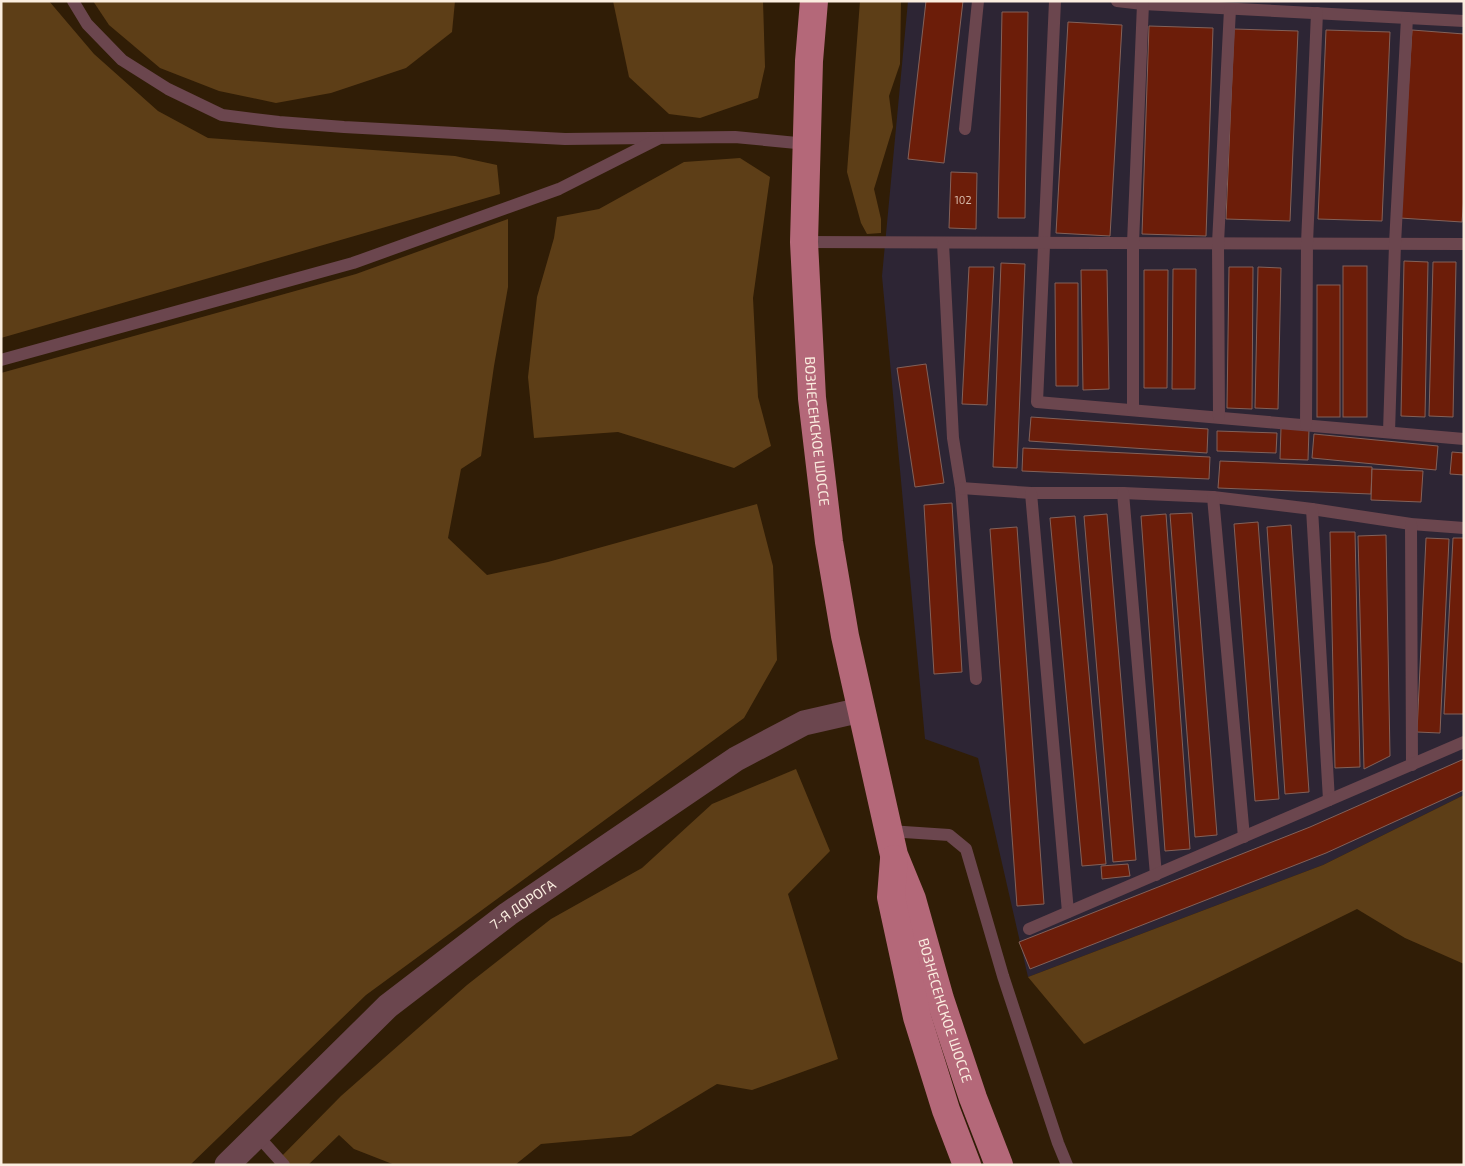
<svg xmlns="http://www.w3.org/2000/svg" width="1465" height="1166" font-family="'Exo 2',sans-serif">
	<style>
		.industrial { fill: #2d2534 }
		.forest { fill: #5d3e17 }
		.building { fill: #6c1d09; stroke: #836159 }
		.lines { fill: none; stroke-linecap: round; stroke-linejoin: round }
		.service { stroke: #6b464e; stroke-width: 12 }
		.minor { stroke: #6b464e; stroke-width: 25 }
		.primary { stroke: #b46879; stroke-width: 28 }
		.labels { text-anchor: middle; stroke-width: 4.5; stroke-linejoin: round; paint-order: stroke }
		.number-label { font-size: 11px; fill: #d7baaa }
		.street-label { font-size: 14px; fill: #fbeee0; stroke: #301d06 }
	</style>
	<rect width="100%" height="100%" fill="#301d06"/>
	<!-- industrial -->
	<polygon class="industrial" points="908,1 1464,1 1464,795 1323,865 1028,977 978,758 925,739 882,276"/>
	<!-- forest -->
	<g class="forest">
		<polygon points="1,1 49,1 94,54 158,111 208,138 455,156 497,165 500,194 1,338"/>
		<polygon points="93,1 455,1 452,32 406,68 331,93 276,103 219,91 160,68 109,25"/>
		<polygon points="613,1 763,1 765,67 758,98 700,118 669,114 629,77"/>
		<polygon points="860,1 901,1 900,64 889,96 893,127 874,189 881,219 881,233 867,234 861,223 847,172"/>
		<polygon points="740,158 770,177 753,298 758,397 771,446 734,468 618,432 534,438 528,377 537,297 554,238 557,217 599,209 684,162"/>
		<polygon points="508,219 508,287 494,366 481,456 461,469 448,538 487,575 548,562 757,504 773,566 777,660 744,718 366,995 190,1165 1,1165 1,373 356,274"/>
		<polygon points="796,769 830,851 788,894 838,1059 752,1090 717,1084 631,1136 541,1144 515,1165 395,1165 354,1149 339,1135 308,1165 273,1165 341,1096 467,985 551,919 642,868 712,804"/>
		<polygon points="1464,795 1464,964 1405,938 1357,909 1084,1044 1028,977 1323,865"/>
	</g>
	<!-- building -->
	<g class="building">
		<polygon points="926,1 963,1 944,163 908,159"/>
		<polygon points="1002,12 1028,12 1025,218 998,218"/>
		<polygon points="1068,22 1122,25 1110,236 1056,233"/>
		<polygon points="1149,26 1213,28 1206,236 1142,234"/>
		<polygon points="1234,29 1298,31 1290,221 1226,219"/>
		<polygon points="1326,30 1390,32 1382,221 1318,219"/>
		<polygon points="1412,30 1464,34 1464,197 1462,222 1400,218"/>
		<polygon points="951,172 977,173 976,229 949,228"/>
		<polygon points="1404,261 1428,262 1425,417 1401,416"/>
		<polygon points="1433,262 1456,262 1453,417 1429,416"/>
		<polygon points="1001,263 1025,264 1017,468 993,467"/>
		<rect x="1343" y="266" width="24" height="151"/>
		<polygon points="969,267 994,267 987,405 962,404"/>
		<polygon points="1229,267 1253,267 1252,409 1227,408"/>
		<polygon points="1258,267 1281,268 1278,409 1255,408"/>
		<polygon points="1173,269 1196,269 1195,389 1172,389"/>
		<polygon points="1081,270 1107,270 1109,389 1083,390"/>
		<polygon points="1144,270 1168,270 1167,388 1144,388"/>
		<polygon points="1055,283 1078,283 1078,386 1056,386"/>
		<rect x="1317" y="285" width="23" height="132"/>
		<polygon points="926,364 944,483 915,487 897,368"/>
		<polygon points="1031,417 1208,429 1207,453 1029,441"/>
		<polygon points="1281,428 1309,429 1308,460 1280,459"/>
		<polygon points="1217,431 1277,433 1276,453 1217,451"/>
		<polygon points="1314,434 1438,446 1436,470 1312,458"/>
		<polygon points="1023,448 1210,457 1209,479 1022,471"/>
		<polygon points="1452,452 1464,453 1464,475 1450,474"/>
		<polygon points="1220,461 1372,467 1371,494 1218,488"/>
		<polygon points="1372,469 1423,471 1421,502 1371,500"/>
		<polygon points="952,503 962,672 934,674 924,505"/>
		<polygon points="1192,513 1217,835 1195,837 1170,514"/>
		<polygon points="1107,514 1136,860 1113,862 1084,516"/>
		<polygon points="1166,514 1190,849 1165,851 1141,516"/>
		<polygon points="1075,516 1106,864 1082,866 1050,518"/>
		<polygon points="1258,522 1279,799 1255,801 1234,524"/>
		<polygon points="1291,525 1309,792 1285,794 1267,527"/>
		<polygon points="1017,527 1044,904 1017,906 990,529"/>
		<polygon points="1330,532 1355,532 1360,767 1335,768"/>
		<polygon points="1386,535 1390,756 1364,769 1358,536"/>
		<polygon points="1426,538 1449,539 1440,733 1417,732"/>
		<polygon points="1453,538 1464,538 1464,714 1444,714"/>
		<polygon points="1464,759 1464,790 1326,853 1030,969 1019,942 1310,827"/>
		<polygon points="1128,864 1130,876 1102,879 1101,866"/>
	</g>
	<g class="lines">
		<!-- service -->
		<g class="service">
			<polyline points="73,1 87,24 122,60 168,89 222,115 279,122 344,127 565,139 735,137 807,144"/>
			<polyline points="1055,1 1037,402 1464,439"/>
			<polyline points="1117,1 1143,4 1464,21"/>
			<polyline points="965,129 978,1"/>
			<polyline points="804,242 1464,244"/>
			<polyline points="943,243 953,438 961,488 976,679"/>
			<polyline points="1,360 353,263 559,189 658,139"/>
			<polyline points="1133,410 1133,243 1143,4"/>
			<polyline points="1219,417 1218,243 1230,9"/>
			<polyline points="1306,425 1307,243 1317,13"/>
			<polyline points="1389,432 1395,244 1407,18"/>
			<polyline points="961,488 1031,493 1123,493 1213,497 1312,509 1411,524 1464,528"/>
			<polyline points="1031,493 1068,912"/>
			<polyline points="1123,493 1156,875"/>
			<polyline points="1213,497 1244,837"/>
			<polyline points="1312,509 1329,800"/>
			<polyline points="1411,524 1412,765"/>
			<polyline points="889,831 949,835 966,849 1003,976 1058,1143 1067,1165"/>
			<polyline points="1029,929 1464,742"/>
			<polyline points="257,1135 284,1165"/>
		</g>
		<!-- minor -->
		<path class="minor" id="s1" d="M227,1165l161,-159 120,-92 228,-155 68,-36 57,-13"/>
		<!-- primary -->
		<g class="primary">
			<path id="s2" d="M814,1l-5,60 -5,181 8,156 17,144 16,94 49,219 18,44 28,100 33,99 26,67"/>
			<polyline points="894,859 891,897 917,1017 946,1110 967,1165"/>
		</g>
	</g>
	<g class="labels">
		<!-- number labels -->
		<g class="number-label">
			<text x="963" y="204">102</text>
		</g>
		<!-- street labels -->
		<g class="street-label">
			<text dy="5" stroke="none"><textPath href="#s2" startOffset="431">ВОЗНЕСЕНСКОЕ ШОССЕ</textPath></text>
			<text dy="5" stroke="none"><textPath href="#s1" startOffset="395">7-Я ДОРОГА</textPath></text>
			<text dy="5" stroke="none"><textPath href="#s2" startOffset="1026">ВОЗНЕСЕНСКОЕ ШОССЕ</textPath></text>
		</g>
	</g>
	<!-- border -->
	<rect width="1465" height="1166" fill="none" stroke="#fbeee0" stroke-width="5"/>
</svg>
